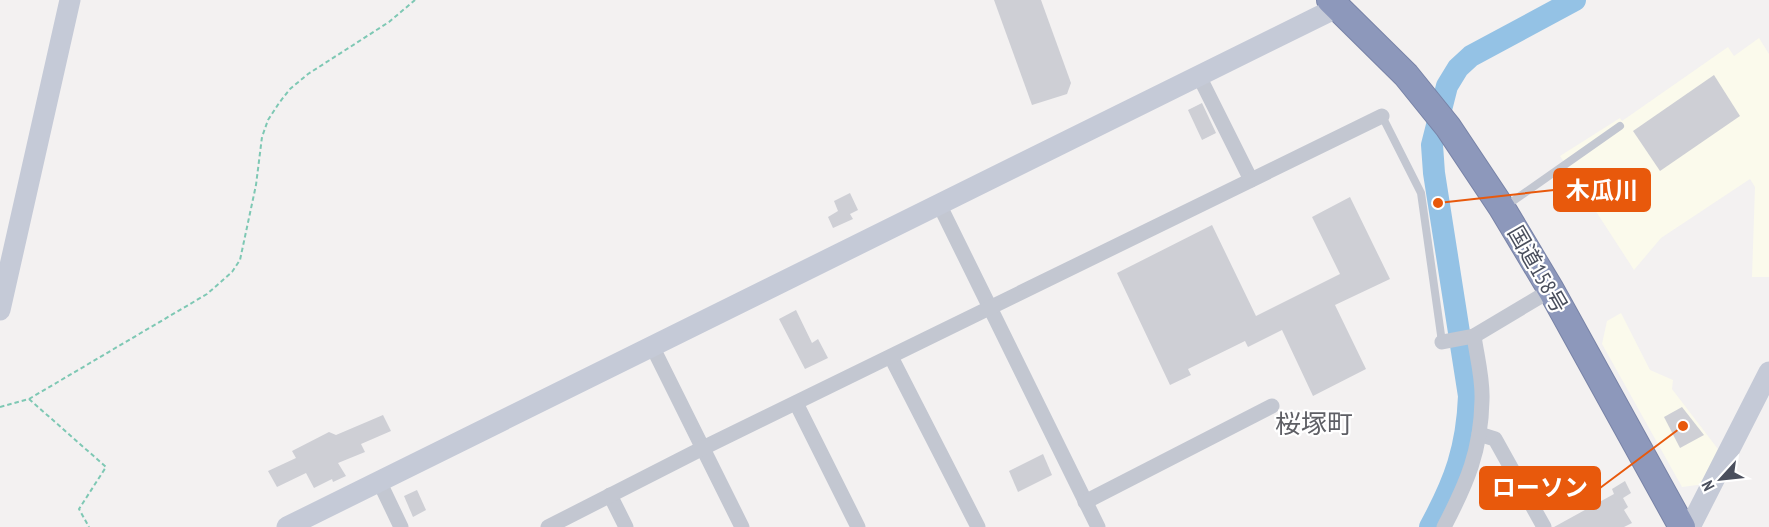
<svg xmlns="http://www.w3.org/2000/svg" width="1769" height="527" font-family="'PT Sans Narrow','Noto Sans JP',sans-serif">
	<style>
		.commercial { fill: #fbfaec }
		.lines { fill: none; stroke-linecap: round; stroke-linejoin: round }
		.river { stroke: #94c2e5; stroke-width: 22 }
		.building { fill: #cecfd5 }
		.highway-casing { stroke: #7883a7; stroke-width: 28 }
		.path { stroke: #7ec8b4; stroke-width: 2; stroke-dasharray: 4.5 3; stroke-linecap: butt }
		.lane { stroke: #c3c7d1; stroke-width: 8 }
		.street { stroke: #c3c7d1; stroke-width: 15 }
		.secondary { stroke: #c5cad7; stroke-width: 21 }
		.highway { stroke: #8d98bb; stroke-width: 26 }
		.labels { text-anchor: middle; stroke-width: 4.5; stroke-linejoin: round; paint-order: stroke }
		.street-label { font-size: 22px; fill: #4a4f5d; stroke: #fff }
		.quarter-label { font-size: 26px; fill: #5e5f65; stroke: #fff }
		.leader { fill: none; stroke: #e8590c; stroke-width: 2 }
		.callout-dot { fill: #e8590c; stroke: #fff; stroke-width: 2 }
		.callout { fill: #e8590c; stroke: #e8590c; stroke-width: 2 }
		.callout-label { font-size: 24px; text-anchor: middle; font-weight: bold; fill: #fff }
	</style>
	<rect width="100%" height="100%" fill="#f3f1f1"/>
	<!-- commercial -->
	<g class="commercial">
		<polygon points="1759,38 1769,54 1769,277 1752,277 1755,187 1750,179 1661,238 1634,270 1560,156 1620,118 1622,121 1728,47 1734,56"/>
		<polygon points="1621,313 1650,370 1673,380 1672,389 1721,453 1705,484 1682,487 1602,344 1607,321"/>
	</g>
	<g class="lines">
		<!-- river -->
		<path class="river" d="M1430,527c25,-46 37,-79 39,-131l-35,-223 -2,-28 15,-59 11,-18 13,-12 104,-56"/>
	</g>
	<!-- building -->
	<g class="building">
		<polygon points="994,0 1041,0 1071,83 1067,94 1032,105"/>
		<polygon points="1714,75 1740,116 1660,171 1633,131"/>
		<polygon points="1202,103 1216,133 1202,140 1188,110"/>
		<polygon points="850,193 858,210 850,214 853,219 833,228 828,217 838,211 834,201"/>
		<polygon points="1350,197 1390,279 1335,305 1366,369 1313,396 1282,330 1248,347 1245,341 1188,369 1191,375 1170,385 1117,273 1212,225 1256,316 1340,274 1312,217"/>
		<polygon points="796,310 812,343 818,339 828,358 805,369 779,319"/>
		<polygon points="1682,407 1704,435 1680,448 1664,417"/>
		<polygon points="383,415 391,431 361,444 365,452 338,463 346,476 333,482 332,479 314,488 306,473 277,487 268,471 296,458 292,451 329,432 336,435"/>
		<polygon points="1043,454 1052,475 1018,492 1009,471"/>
		<polygon points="1625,481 1631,493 1623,498 1628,507 1624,510 1632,523 1624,527 1554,527 1614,494 1612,489"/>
		<polygon points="417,490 426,510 413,517 404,496"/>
	</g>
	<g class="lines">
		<defs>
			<polyline id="highway" points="1330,0 1406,75 1448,127 1502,208 1551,290 1682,527"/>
		</defs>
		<!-- highway casing -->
		<use href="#highway" class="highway-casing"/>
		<!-- path -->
		<g class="path">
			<polyline points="29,399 106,467 79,509 89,527"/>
			<polyline points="0,407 29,399 207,294 232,272 240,260 256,185 262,137 268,120 279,103 290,89 308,74 389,22 415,0"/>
		</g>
		<!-- lane -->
		<g class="lane">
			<polyline points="1382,116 1421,193 1442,342"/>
			<polyline points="1506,206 1620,126"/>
		</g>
		<!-- street -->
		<g class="street">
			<polyline points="1199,76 1251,180"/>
			<polyline points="939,204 1098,527"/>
			<polyline points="1442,342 1474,336 1551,290"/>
			<polyline points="652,346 742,527"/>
			<polyline points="891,357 978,527"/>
			<polyline points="796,403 858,527"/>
			<polyline points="1479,434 1495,439 1544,527"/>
			<polyline points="379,481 401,527"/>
			<polyline points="610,495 626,527"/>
			<polyline points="1085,502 1272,406"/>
			<polyline points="548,527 703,448 1382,116"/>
			<path d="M1444,527c23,-44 37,-76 38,-127 1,-21 -5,-43 -8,-64"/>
		</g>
		<!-- secondary -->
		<g class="secondary">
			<polyline points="0,310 70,0"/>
			<polyline points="287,527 1338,7"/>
			<polyline points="1690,527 1769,372"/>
		</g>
		<!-- highway -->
		<use href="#highway" class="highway"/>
	</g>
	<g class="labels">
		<!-- street labels -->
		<g class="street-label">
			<text transform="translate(1538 269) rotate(60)" y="8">国道158号</text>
		</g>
		<!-- quarter labels -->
		<g class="quarter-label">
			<text x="1314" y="433">桜塚町</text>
		</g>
	</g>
	<!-- callouts -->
	<path class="leader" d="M1438 203L1554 190M1683 426L1600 488"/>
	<g class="callout-dot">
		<circle cx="1438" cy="203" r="6"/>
		<circle cx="1683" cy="426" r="6"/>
	</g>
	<g class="callout">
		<rect x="1554" y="169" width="96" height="42" rx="6"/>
		<rect x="1480" y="467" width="120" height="42" rx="6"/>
	</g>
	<g class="callout-label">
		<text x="1602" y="199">木瓜川</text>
		<text x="1540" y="496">ローソン</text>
	</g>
	<!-- north arrow -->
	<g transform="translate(1721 479) rotate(243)" stroke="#ffffff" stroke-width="4.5" paint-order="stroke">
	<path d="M0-4.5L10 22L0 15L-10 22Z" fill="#4a4f5d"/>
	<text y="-9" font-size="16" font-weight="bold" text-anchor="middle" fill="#4a4f5d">N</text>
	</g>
</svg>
